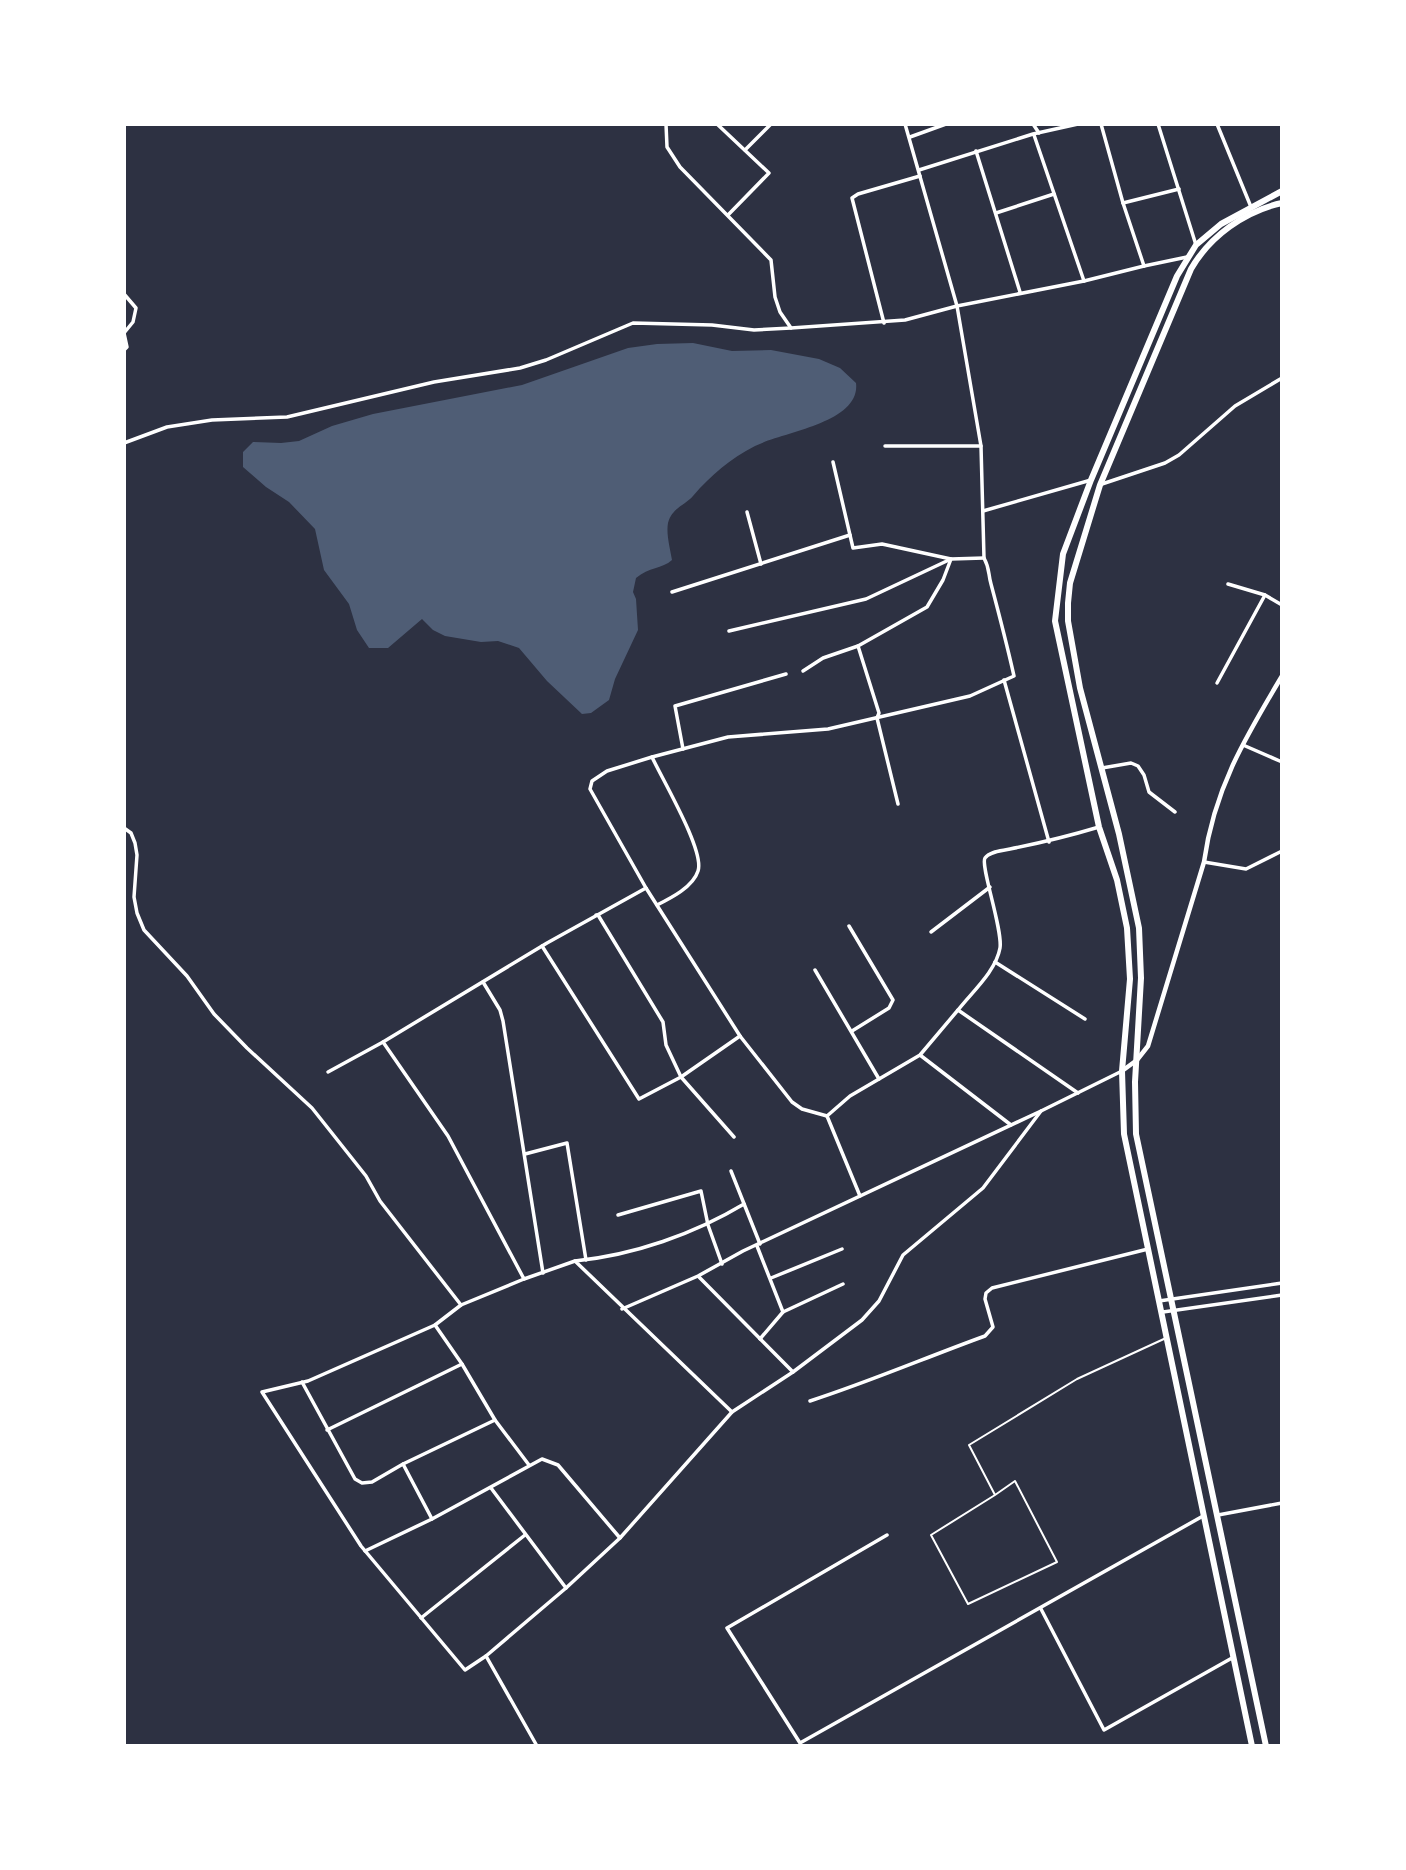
<svg xmlns="http://www.w3.org/2000/svg" width="1406" height="1870" font-family="'IBM Plex Sans',sans-serif">
	<style>
		.water { fill: #4f5d75 }
		.lines { fill: none; stroke-linecap: round; stroke-linejoin: round }
		.service { stroke: #fff; stroke-width: 2 }
		.minor { stroke: #fff; stroke-width: 3.5 }
		.tertiary { stroke: #fff; stroke-width: 4.5 }
		.trunk { stroke: #fff; stroke-width: 6 }
	</style>
	<rect width="100%" height="100%" fill="#2d3142"/>
	<!-- water -->
	<path class="water" d="M693,343l39,8 39,-1 48,9 21,9 16,15c5,40 -73,49 -101,63 -25,13 -44,29 -62,50 -9,10 -21,12 -25,27 -2,11 2,25 4,37 -10,9 -23,7 -36,18l-3,14 3,7 2,31 -23,49 -6,21 -18,13 -9,1 -35,-33 -28,-33 -21,-7 -17,1 -36,-6 -12,-6 -11,-11 -34,29h-19l-12,-18 -8,-26 -25,-34 -9,-41 -26,-27 -23,-15 -23,-20v-15l10,-10 28,1 18,-2 33,-15 41,-12 149,-29 106,-37 29,-4z"/>
	<g class="lines">
		<!-- service -->
		<polyline class="service" points="995,1495 931,1535 968,1604 1057,1562 1015,1481 995,1495 969,1445 1077,1379 1166,1338"/>
		<!-- minor -->
		<g class="minor">
			<path d="M666,124l1,23 13,20 91,93 4,37 5,15 11,16 114,-8 52,-14 24,140 3,112c6,11 4,16 7,26 8,30 16,61 23,92l-44,20 -142,33 -100,8 -76,20 -45,14 -15,10 -2,8 56,99 94,148"/>
			<polyline points="717,124 769,173 728,215"/>
			<polyline points="905,124 957,306 1084,281 1144,266 1187,257"/>
			<polyline points="1033,124 1039,133"/>
			<polyline points="1101,124 1123,203 1144,266"/>
			<polyline points="1158,124 1196,245"/>
			<polyline points="1217,124 1251,207"/>
			<polyline points="1034,135 1084,281"/>
			<polyline points="910,137 946,124"/>
			<polyline points="745,150 771,124"/>
			<polyline points="976,151 1020,292"/>
			<polyline points="919,170 1033,134 1078,124"/>
			<polyline points="1123,203 1179,189"/>
			<polyline points="996,213 1054,194"/>
			<polyline points="124,294 136,308 133,322 124,333"/>
			<polyline points="884,323 852,198 858,194 920,176"/>
			<polyline points="124,333 127,347 124,350"/>
			<polyline points="124,443 167,427 212,420 287,417 434,382 520,368 546,360 633,323 712,325 754,330 791,328"/>
			<polyline points="885,446 981,446"/>
			<polyline points="833,462 853,548 882,544 951,559 943,580 927,607 858,646 879,713 877,718 898,804"/>
			<polyline points="1102,484 1165,463 1179,455 1235,406 1282,378"/>
			<polyline points="983,511 1091,480"/>
			<polyline points="747,512 761,564"/>
			<polyline points="1228,584 1265,595 1282,605"/>
			<polyline points="672,592 850,535"/>
			<polyline points="729,631 866,599 951,559 984,558"/>
			<polyline points="803,671 823,658 858,646"/>
			<polyline points="1004,680 1049,842"/>
			<polyline points="1217,683 1265,595"/>
			<polyline points="1243,745 1282,762"/>
			<polyline points="683,749 675,706 786,674"/>
			<path d="M652,757c10,22 53,94 46,114 -5,16 -27,27 -41,34"/>
			<polyline points="1102,768 1131,763 1138,766 1144,775 1149,792 1175,812"/>
			<polyline points="124,828 131,833 135,843 137,855 134,897 137,913 144,930 187,976 214,1014 247,1048 312,1108 366,1176 380,1201 461,1305"/>
			<polyline points="1204,862 1246,869 1282,851"/>
			<polyline points="596,915 598,915 663,1022 666,1045 681,1077 734,1137"/>
			<polyline points="849,926 893,1000 889,1008 852,1031"/>
			<polyline points="931,932 990,887"/>
			<polyline points="542,946 639,1099 681,1077 740,1036 792,1102 802,1109 827,1116"/>
			<polyline points="995,962 1085,1019"/>
			<polyline points="815,970 879,1079"/>
			<polyline points="483,982 500,1010 503,1021 543,1273"/>
			<polyline points="920,1055 1011,1125"/>
			<polyline points="328,1072 383,1042"/>
			<path d="M1078,1093l-120,-83c14,-18 38,-39 42,-62 3,-18 -20,-83 -15,-90 5,-7 17,-7 25,-9 30,-6 59,-13 89,-22"/>
			<polyline points="525,1154 567,1143 586,1260"/>
			<polyline points="731,1171 760,1244"/>
			<polyline points="860,1196 827,1116 850,1096 920,1055 958,1010"/>
			<polyline points="618,1215 701,1191 708,1225 722,1264"/>
			<polyline points="757,1246 783,1312"/>
			<polyline points="575,1261 524,1279 448,1136 383,1042 547,943 646,888"/>
			<polyline points="699,1277 793,1372"/>
			<polyline points="771,1278 842,1249"/>
			<polyline points="524,1279 461,1305 435,1325 308,1381 262,1392 361,1546 465,1670 486,1656 566,1588 620,1538 732,1412 793,1372 862,1320 879,1301 903,1255 983,1188 1041,1111"/>
			<polyline points="1159,1301 1282,1283"/>
			<polyline points="622,1309 698,1276 743,1251 1041,1111 1120,1072"/>
			<polyline points="1163,1312 1282,1295"/>
			<polyline points="435,1325 462,1364 495,1420 529,1465"/>
			<polyline points="760,1339 783,1312 843,1284"/>
			<polyline points="302,1382 355,1479 362,1483 372,1482 403,1464 495,1420"/>
			<path d="M810,1401c59,-19 117,-44 175,-65l8,-9 -8,-28 1,-6 6,-5 156,-39"/>
			<path d="M732,1412l-157,-151c59,-6 119,-27 169,-57"/>
			<polyline points="327,1430 462,1364"/>
			<polyline points="403,1464 432,1519"/>
			<polyline points="491,1488 566,1588"/>
			<polyline points="1218,1515 1282,1503"/>
			<polyline points="887,1535 727,1628 800,1743 1203,1516"/>
			<polyline points="365,1551 432,1519 542,1459 558,1465 620,1538"/>
			<polyline points="1041,1609 1104,1730 1232,1658"/>
			<polyline points="421,1618 525,1535"/>
			<polyline points="486,1656 537,1746"/>
		</g>
		<!-- tertiary -->
		<path class="tertiary" d="M1122,1071l15,-11 11,-14 56,-184c10,-73 41,-124 78,-186"/>
		<!-- trunk -->
		<g class="trunk">
			<polyline points="1252,1746 1124,1134 1122,1071 1130,979 1127,928 1117,880 1099,827 1055,621 1063,554 1091,480 1177,276 1196,245 1221,224 1282,191"/>
			<path d="M1266,1746l-130,-612 -1,-52 6,-104 -2,-50 -20,-94 -39,-146 -12,-67v-18l2,-20 30,-98 91,-216c19,-33 54,-58 91,-66"/>
		</g>
	</g>
	<!-- border -->
	<rect width="1406" height="1870" fill="none" stroke="#ffffff" stroke-width="252"/>
</svg>
